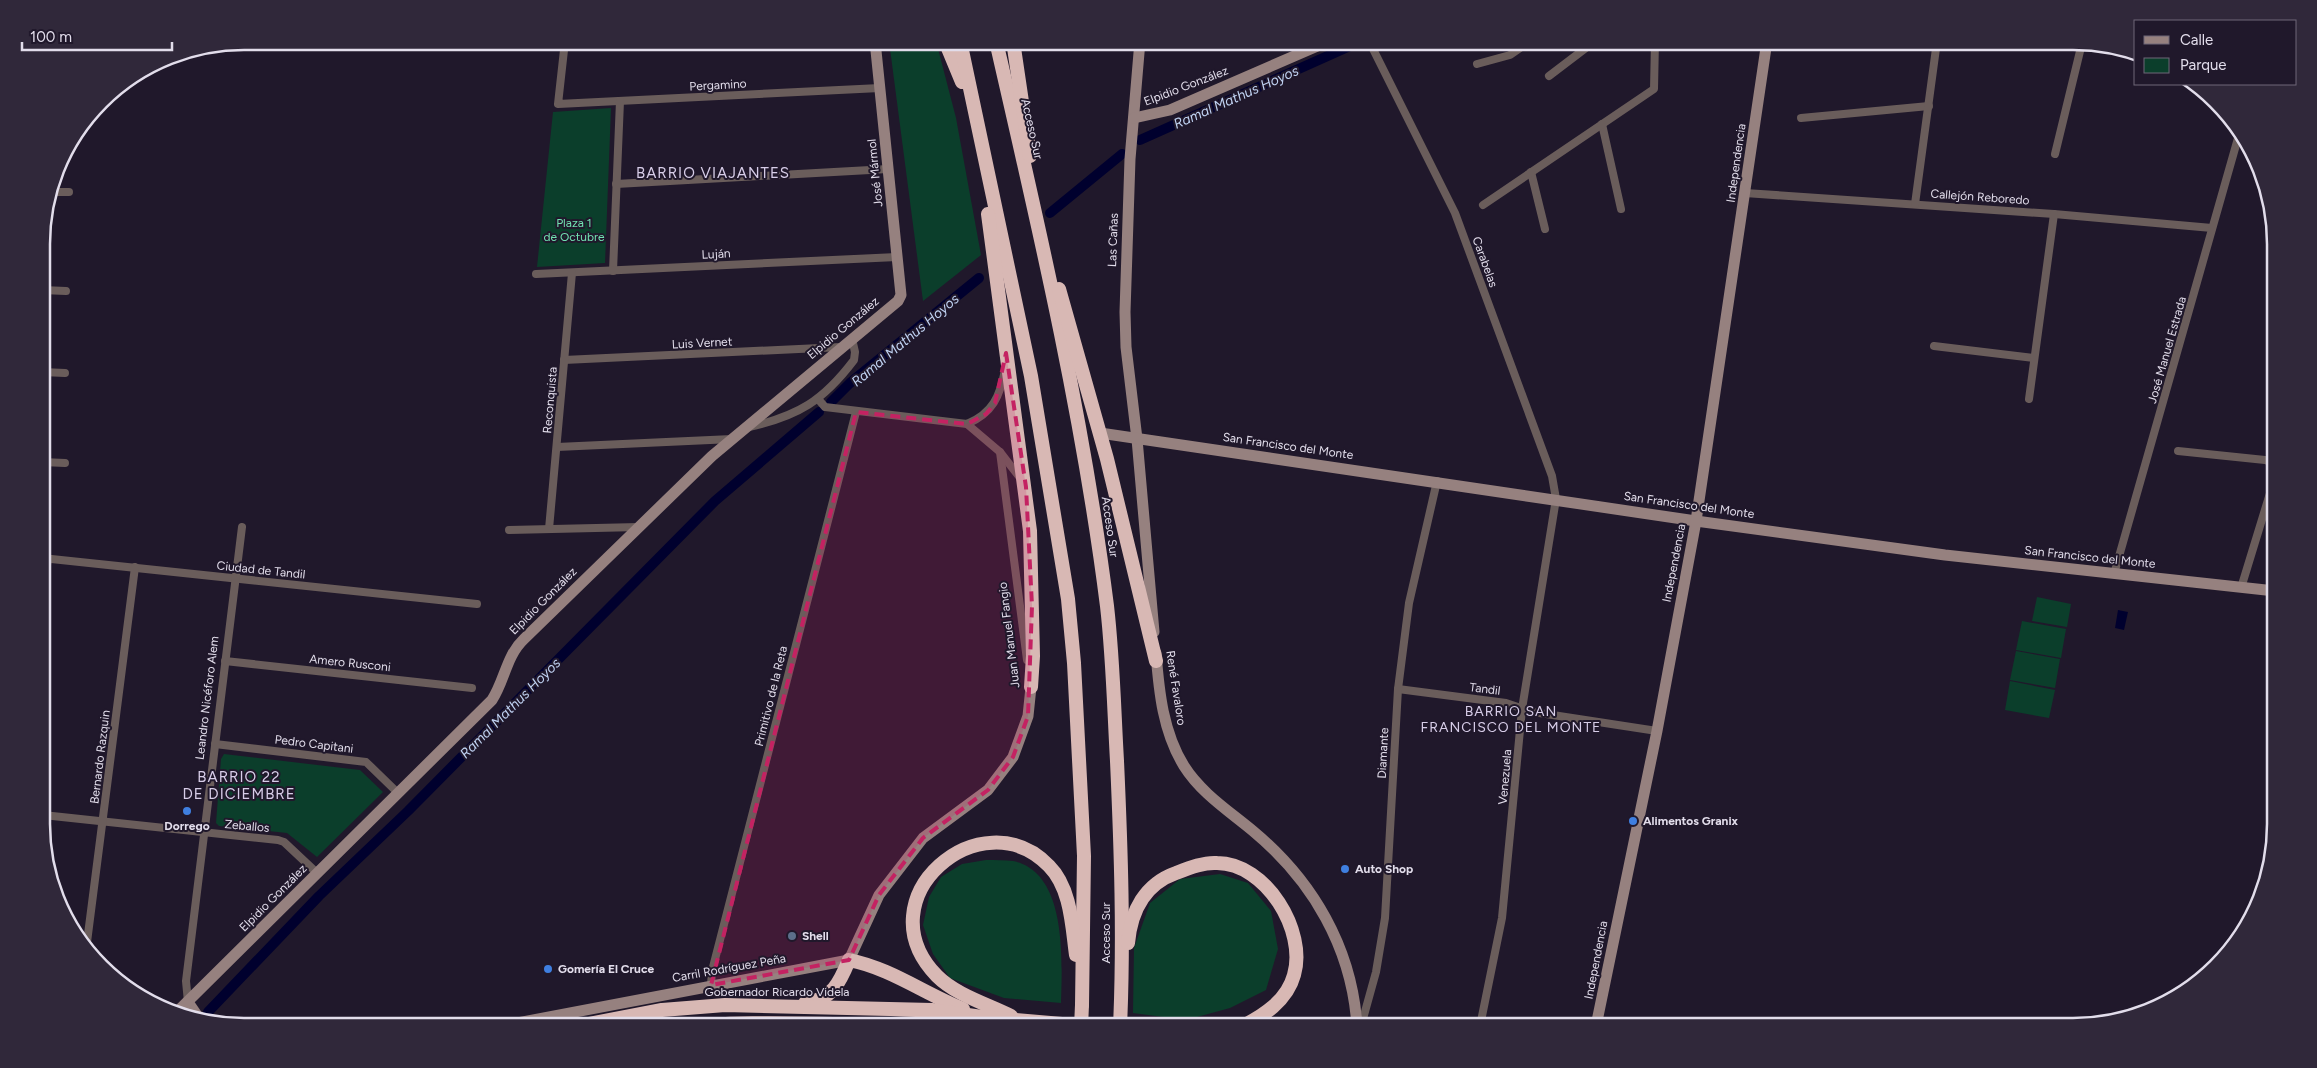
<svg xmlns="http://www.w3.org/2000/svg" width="2317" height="1068" font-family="Figtree,sans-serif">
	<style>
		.green { fill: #0b3e2b }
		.water { fill: #00002e }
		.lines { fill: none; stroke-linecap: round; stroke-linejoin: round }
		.canal { stroke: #00002e; stroke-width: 10 }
		.street { stroke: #6a5d5b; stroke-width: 8 }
		.secondary { stroke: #96817f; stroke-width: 11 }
		.highway { stroke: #d8b8b4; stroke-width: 14 }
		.highway-bridge { stroke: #d8b8b4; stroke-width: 14 }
		.marked { fill: #c42262; fill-opacity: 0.2; stroke: #c42262; stroke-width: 4; stroke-dasharray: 10 6; stroke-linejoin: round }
		.shop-dot { fill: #3f7fe0; stroke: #20182b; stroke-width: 2 }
		.service-dot { fill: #5c6f8a; stroke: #20182b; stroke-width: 2 }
		.labels { text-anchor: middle; stroke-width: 4; stroke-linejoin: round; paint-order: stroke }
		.street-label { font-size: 12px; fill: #e2ddeb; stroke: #20182b }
		.park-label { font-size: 12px; fill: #71e1b1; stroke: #20182b }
		.poi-label { font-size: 12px; font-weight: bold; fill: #e2ddeb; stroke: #20182b; text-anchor: start }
		.water-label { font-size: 14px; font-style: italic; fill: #c1d3f3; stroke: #20182b }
		.neighbourhood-label { font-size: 14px; letter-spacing: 1px; fill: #d7cde8; stroke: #20182b }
		.quarter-label { font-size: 15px; letter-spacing: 1px; fill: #d7cde8; stroke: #20182b }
		.rim { fill: none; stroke: #e2ddeb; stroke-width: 2.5 }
	</style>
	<rect width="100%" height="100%" fill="#20182b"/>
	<!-- green -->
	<g class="green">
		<polygon points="889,41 936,41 956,118 981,255 923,301"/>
		<polygon points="611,108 605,263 537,267 553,112"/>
		<polygon points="2037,597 2071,604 2067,627 2032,621"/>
		<polygon points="2022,621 2066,629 2061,658 2016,650"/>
		<polygon points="2016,651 2060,659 2055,688 2010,680"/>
		<polygon points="2010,681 2055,690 2049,718 2005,710"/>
		<polygon points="224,754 360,770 383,792 317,857 287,833 219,826 216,823 221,759"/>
		<path d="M986,860c9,0 19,0 27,1 55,11 49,101 48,142l-57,-5 -54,-20 -17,-24 -10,-29 6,-28 12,-20 21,-13z"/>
		<polygon points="1220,874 1248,883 1271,911 1278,949 1266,990 1230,1008 1186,1020 1133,1013 1134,948 1150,903 1180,879"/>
	</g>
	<!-- water -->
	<polygon class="water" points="2118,610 2128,612 2124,630 2115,628"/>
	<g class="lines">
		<!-- canal -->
		<g class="canal">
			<polyline points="1140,140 1359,42"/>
			<polyline points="1050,213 1122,154"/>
			<polyline points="831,402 850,383 979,278"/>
			<polyline points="208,1012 319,896 408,811 715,501 819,412"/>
		</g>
		<!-- street -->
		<g class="street">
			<polyline points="565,41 558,104 880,88"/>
			<polyline points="1369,41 1455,213 1552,476 1556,499 1522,709 1502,918 1480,1026"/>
			<polyline points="1477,64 1510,55 1530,41"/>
			<polyline points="1549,76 1595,41"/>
			<polyline points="1801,118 1929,106"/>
			<polyline points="1602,124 1621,209"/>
			<polyline points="2055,154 2082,43"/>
			<polyline points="1531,172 1545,229"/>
			<polyline points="616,184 888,169"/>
			<polyline points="52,192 69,192"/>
			<polyline points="1745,193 2054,214 2212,228"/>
			<polyline points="1915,204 1937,41"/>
			<polyline points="1483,205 1654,89 1655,41"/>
			<polyline points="613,271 620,101"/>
			<polyline points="536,274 897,257"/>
			<polyline points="42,290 66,291"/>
			<polyline points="1934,346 2034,358"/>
			<polyline points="564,360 841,347"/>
			<polyline points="42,372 65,373"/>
			<path d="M818,399l7,8 142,17c26,-11 33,-28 38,-54"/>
			<polyline points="2029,399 2054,214"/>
			<polyline points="967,424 1000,452 1021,479"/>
			<path d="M749,427c49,-11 74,-26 105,-67l1,-8 -3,-13"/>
			<polyline points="557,447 732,439"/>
			<polyline points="2178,451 2265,460 2271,462 2275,467"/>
			<polyline points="1000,452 1027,660"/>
			<polyline points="42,462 65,463"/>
			<polyline points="549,529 572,273"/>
			<polyline points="509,530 639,527"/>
			<polyline points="42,558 477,604"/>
			<polyline points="2114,574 2240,131"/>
			<polyline points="2241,588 2275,477"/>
			<polyline points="42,593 48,559"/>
			<polyline points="225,661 472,688"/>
			<polyline points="1398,689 1506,703 1533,712 1657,731"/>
			<polyline points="215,744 366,762 398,793"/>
			<polyline points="43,815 278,840 284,842 317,873"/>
			<polyline points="86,950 135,567"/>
			<polyline points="711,985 712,971 856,412"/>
			<polyline points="188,1002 186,981 242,527"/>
			<polyline points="1361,1026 1376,972 1385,918 1398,689 1409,603 1437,481"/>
		</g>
		<!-- secondary -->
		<g class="secondary">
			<polyline points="1140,41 1130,159 1125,312 1126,347 1137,439 1154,632"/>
			<polyline points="1134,118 1170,110 1329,41"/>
			<polyline points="1100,433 1696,521 1945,555 2275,591"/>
			<path d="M1156,653c3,39 7,79 28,113 17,27 45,45 69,65 60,50 99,117 104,195"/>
			<polyline points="188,1002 199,1018"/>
			<path d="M176,1013l316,-313c13,-20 14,-44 32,-61l188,-183 186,-155 3,-6 -26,-254"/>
			<polyline points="1596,1026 1657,731 1696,521 1767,41"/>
			<polyline points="496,1027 849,960 879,895 923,838 988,790 1013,757 1028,716 1031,687"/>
		</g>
		<!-- highway -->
		<g class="highway">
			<polyline points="945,41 962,82"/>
			<polyline points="960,41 1031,376 1068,599 1074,663 1084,856 1082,1005"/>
			<path d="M996,41c43,187 87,375 111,565 6,52 7,103 10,155 4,88 7,177 3,266"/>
			<polyline points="1013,41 1030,156"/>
			<polyline points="988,214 1030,531 1033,656 1031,687"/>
			<polyline points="1059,289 1107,459 1156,661"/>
			<path d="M1128,943c3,-32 17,-59 48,-70 13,-5 28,-11 41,-10 49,0 90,68 77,112 -7,26 -31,41 -53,52"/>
			<path d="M805,1003c27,-3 35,-21 44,-43 41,8 76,34 114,49"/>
			<path d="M1011,1016c-24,-12 -55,-21 -74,-40 -76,-78 45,-180 112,-110 22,22 23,60 27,89"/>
			<polyline points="573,1027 662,1010 725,1005 932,1010 982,1017 1097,1027"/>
			<path d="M686,1027c92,-10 186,4 278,-8"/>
		</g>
		<!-- highway-bridge -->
		<polyline class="highway-bridge" points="1081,1027 1082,1005"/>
	</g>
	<!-- marked area -->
	<path class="marked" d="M1006,353l20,134 6,119 -4,110 -15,41 -25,33 -65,48 -44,57 -30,65 -138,25 145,-573 111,12 19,-10 9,-11z"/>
	<!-- markers -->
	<g class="shop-dot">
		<circle cx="187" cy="811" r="5"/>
		<circle cx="1633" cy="821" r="5"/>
		<circle cx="1345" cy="869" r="5"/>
		<circle cx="548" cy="969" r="5"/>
	</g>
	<circle class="service-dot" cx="792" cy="936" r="5"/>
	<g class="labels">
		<!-- street labels -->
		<g class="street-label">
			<text transform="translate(718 85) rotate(-3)" y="4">Pergamino</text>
			<text transform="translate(1186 86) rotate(-21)" y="4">Elpidio González</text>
			<text transform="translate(1032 129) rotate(77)" y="4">Acceso Sur</text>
			<text transform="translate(1736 163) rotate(-82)" y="4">Independencia</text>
			<text transform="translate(875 173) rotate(-96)" y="4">José Mármol</text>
			<text transform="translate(1980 197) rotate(4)" y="4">Callejón Reboredo</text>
			<text transform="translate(1113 240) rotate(-88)" y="4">Las Cañas</text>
			<text transform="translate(716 254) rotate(-3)" y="4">Luján</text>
			<text transform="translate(1485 262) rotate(70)" y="4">Carabelas</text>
			<text transform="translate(843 328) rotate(-40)" y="4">Elpidio González</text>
			<text transform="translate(702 343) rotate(-3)" y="4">Luis Vernet</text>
			<text transform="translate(2167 350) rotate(-74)" y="4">José Manuel Estrada</text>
			<text transform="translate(550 400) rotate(-85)" y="4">Reconquista</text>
			<text transform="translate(1288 446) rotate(8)" y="4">San Francisco del Monte</text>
			<text transform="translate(1689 505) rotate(8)" y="4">San Francisco del Monte</text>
			<text transform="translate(1110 527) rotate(82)" y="4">Acceso Sur</text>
			<text transform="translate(2090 557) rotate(6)" y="4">San Francisco del Monte</text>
			<text transform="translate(1674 563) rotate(-79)" y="4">Independencia</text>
			<text transform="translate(261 570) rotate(6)" y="4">Ciudad de Tandil</text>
			<text transform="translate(543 601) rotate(-45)" y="4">Elpidio González</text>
			<text transform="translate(1009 635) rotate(-97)" y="4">Juan Manuel Fangio</text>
			<text transform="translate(350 663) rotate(6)" y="4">Amero Rusconi</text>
			<text transform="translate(1176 688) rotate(81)" y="4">René Favaloro</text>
			<text transform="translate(1485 689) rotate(7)" y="4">Tandil</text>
			<text transform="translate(771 696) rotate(-76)" y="4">Primitivo de la Reta</text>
			<text transform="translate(207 698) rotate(-83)" y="4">Leandro Nicéforo Alem</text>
			<text transform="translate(314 744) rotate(7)" y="4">Pedro Capitani</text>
			<text transform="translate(1383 753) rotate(-87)" y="4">Diamante</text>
			<text transform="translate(100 757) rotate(-83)" y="4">Bernardo Razquin</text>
			<text transform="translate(1505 777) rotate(-85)" y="4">Venezuela</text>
			<text transform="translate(247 826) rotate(5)" y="4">Zeballos</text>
			<text transform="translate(273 898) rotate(-45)" y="4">Elpidio González</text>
			<text transform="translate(1106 933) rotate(-90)" y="4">Acceso Sur</text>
			<text transform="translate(1596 960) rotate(-79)" y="4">Independencia</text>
			<text transform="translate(729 968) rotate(-10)" y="4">Carril Rodríguez Peña</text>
			<text x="777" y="996">Gobernador Ricardo Videla</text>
		</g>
		<!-- park labels -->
		<g class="park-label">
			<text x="574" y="227">Plaza 1<tspan x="574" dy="14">de Octubre</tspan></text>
		</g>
		<!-- poi labels -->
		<g class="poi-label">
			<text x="1643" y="825">Alimentos Granix</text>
			<text x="187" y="830" text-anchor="middle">Dorrego</text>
			<text x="1355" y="873">Auto Shop</text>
			<text x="802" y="940">Shell</text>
			<text x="558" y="973">Gomería El Cruce</text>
		</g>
		<!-- water labels -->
		<g class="water-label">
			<text transform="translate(1236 97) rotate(-24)" y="5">Ramal Mathus Hoyos</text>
			<text transform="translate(905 340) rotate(-40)" y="5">Ramal Mathus Hoyos</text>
			<text transform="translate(510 708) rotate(-45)" y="5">Ramal Mathus Hoyos</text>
		</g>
		<!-- neighbourhood labels -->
		<g class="neighbourhood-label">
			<text x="1511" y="716">BARRIO SAN<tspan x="1511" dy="16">FRANCISCO DEL MONTE</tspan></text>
		</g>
		<!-- quarter labels -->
		<g class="quarter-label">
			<text x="713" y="178">BARRIO VIAJANTES</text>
			<text x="239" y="782">BARRIO 22<tspan x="239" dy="17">DE DICIEMBRE</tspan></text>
		</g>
	</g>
	<!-- crop -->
	<path d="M0 0H2317V1068H0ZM244 50H2073A194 194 0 0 1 2267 244V824A194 194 0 0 1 2073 1018H244A194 194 0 0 1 50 824V244A194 194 0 0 1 244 50Z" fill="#30283a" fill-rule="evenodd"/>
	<path class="rim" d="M244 50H2073A194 194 0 0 1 2267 244V824A194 194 0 0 1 2073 1018H244A194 194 0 0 1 50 824V244A194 194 0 0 1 244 50Z"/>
	<!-- legend -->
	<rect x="2134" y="20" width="162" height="65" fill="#20182b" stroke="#6e6778"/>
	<rect x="2144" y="36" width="25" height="8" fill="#96817f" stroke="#6e6778"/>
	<text x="2180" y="45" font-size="15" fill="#e2ddeb">Calle</text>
	<rect x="2144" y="58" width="25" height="15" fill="#0b3e2b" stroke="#6e6778"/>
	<text x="2180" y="70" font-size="15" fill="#e2ddeb">Parque</text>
	<!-- scale -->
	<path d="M22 42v8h150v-8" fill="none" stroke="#e2ddeb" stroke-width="2.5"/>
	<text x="30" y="42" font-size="15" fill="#e2ddeb" stroke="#20182b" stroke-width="4" paint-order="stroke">100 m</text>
</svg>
